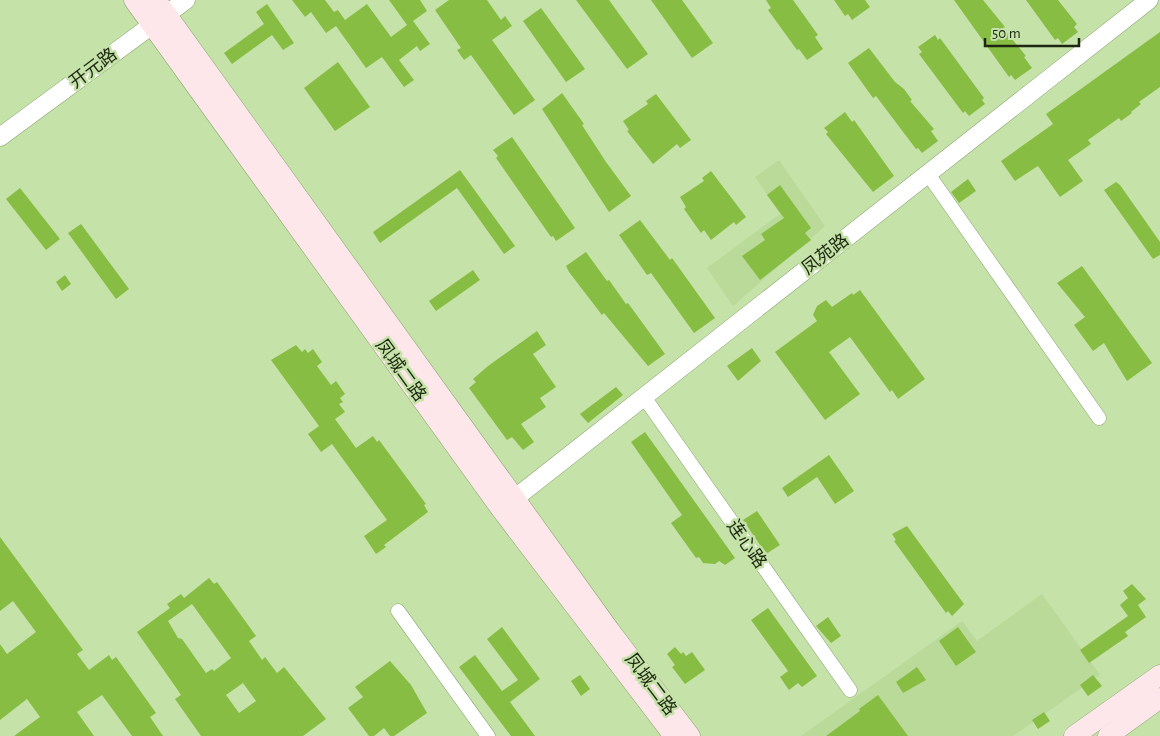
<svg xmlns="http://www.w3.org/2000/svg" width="1160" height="736" font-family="'Alegreya Sans','Noto Sans SC',sans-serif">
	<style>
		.built { fill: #bada9a }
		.building { fill: #88bd44; fill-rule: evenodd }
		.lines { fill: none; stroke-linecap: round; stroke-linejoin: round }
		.minor-casing { stroke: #8aa56f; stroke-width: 15 }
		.tertiary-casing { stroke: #8aa56f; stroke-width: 19 }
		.secondary-casing { stroke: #8aa56f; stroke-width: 21 }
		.minor { stroke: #fff; stroke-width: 14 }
		.tertiary { stroke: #fff; stroke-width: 18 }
		.secondary { stroke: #fee7ea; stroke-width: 20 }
		.labels { text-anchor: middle; stroke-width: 5; stroke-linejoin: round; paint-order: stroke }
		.street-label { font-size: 18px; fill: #1d2711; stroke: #c5e2a9 }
	</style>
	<rect width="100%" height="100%" fill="#c5e2a9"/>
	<!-- built -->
	<g class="built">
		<polygon points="779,160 825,226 733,306 707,268 780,214 755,177"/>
		<polygon points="1042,594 1100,675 1013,736 801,736 962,621 977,641"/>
	</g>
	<!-- building -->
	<g class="building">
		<polygon points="292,0 325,0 334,12 338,10 345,20 367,4 391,37 407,25 389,0 420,0 427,11 413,21 430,44 420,51 417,46 399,60 414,80 404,87 382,57 366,68 336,26 326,33 311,12 305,17"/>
		<polygon points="449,0 487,0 501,20 505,16 512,26 492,40 535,100 514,115 471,55 464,60 457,50 461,48 435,10"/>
		<polygon points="576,0 609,0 648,54 627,69"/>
		<polygon points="651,0 682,0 713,43 692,58"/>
		<polygon points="766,0 793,0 818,35 815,37 823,49 807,60 799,49 797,50 768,10 771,8"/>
		<polygon points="834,0 865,0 870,7 852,20 848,14 845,16"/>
		<polygon points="954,0 983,0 1005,27 1003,28 1026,56 1024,57 1032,68 1015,80 1011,75 1009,77"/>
		<polygon points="1026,0 1058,0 1077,24 1074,27 1078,32 1062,44 1058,38 1055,40"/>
		<polygon points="267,4 294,43 283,50 272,35 232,64 224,53 264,24 256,12"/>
		<polygon points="541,8 585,69 566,82 523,21"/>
		<polygon points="1160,32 1160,87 1139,102 1141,104 1131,112 1132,113 1121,121 1119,118 1088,140 1091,144 1068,160 1083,181 1060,197 1038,166 1015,181 1001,161 1053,124 1046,114"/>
		<polygon points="935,35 938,40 940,38 984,98 982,100 985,104 969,116 965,111 963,113 919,54 922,52 918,47"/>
		<polygon points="869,48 895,82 904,89 912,100 910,101 934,129 931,131 938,141 922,153 918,148 916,149 876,96 873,98 848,63"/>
		<polygon points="338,62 370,107 335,131 304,88"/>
		<polygon points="562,93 584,124 582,125 606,162 631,196 609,212 542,109"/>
		<polygon points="656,94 691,140 680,148 677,144 653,164 627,131 629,130 623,121 648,104 646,101"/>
		<polygon points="845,112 852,122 854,120 894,176 873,192 826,134 828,132 824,128"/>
		<polygon points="512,137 575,228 556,241 553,236 551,237 496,158 498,156 493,150"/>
		<polygon points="460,170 515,246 504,254 457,188 380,243 373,232"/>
		<polygon points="711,171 746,217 736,225 734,222 711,240 704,230 701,233 684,209 686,207 680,197 704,181 702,178"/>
		<polygon points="968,179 976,191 959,203 951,192"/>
		<polygon points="1116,182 1120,185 1160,242 1160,255 1153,259 1104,190"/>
		<polygon points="780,185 811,228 805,233 811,240 760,280 742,256 765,240 761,234 784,218 767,195"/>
		<polygon points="20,188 60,239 46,250 6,199"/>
		<polygon points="640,220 670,260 672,258 715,318 694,333 651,273 647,275 619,235"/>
		<polygon points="81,224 129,289 116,299 68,233"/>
		<polygon points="586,252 607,281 609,280 626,304 628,303 665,354 648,366 604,313 602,315 569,272 566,266"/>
		<polygon points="1082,266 1152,363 1127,381 1104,343 1093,351 1074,325 1085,317 1057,283"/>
		<polygon points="473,270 480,280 436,311 429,301"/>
		<polygon points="65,275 71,284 62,291 56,282"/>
		<polygon points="860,290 925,379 898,399 892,390 890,392 850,337 829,352 860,394 825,420 775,352 817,321 813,315 817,306 826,300 832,307 852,293 853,295"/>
		<polygon points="537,331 546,345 533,354 556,387 540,398 546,407 521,424 534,442 523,450 512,437 507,440 469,388 476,382 473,379 488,366"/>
		<polygon points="296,345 302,352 305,349 308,353 313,349 322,362 317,366 331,385 336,381 345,394 340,398 343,402 339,404 345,412 335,419 356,448 373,436 377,442 379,440 426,504 424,505 428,512 384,545 386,547 376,554 364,536 387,520 332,444 321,452 308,434 319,426 271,360"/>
		<polygon points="752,348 761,361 738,381 727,366"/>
		<polygon points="616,387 623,395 588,423 580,414"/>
		<polygon points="645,432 735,558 725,565 719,561 715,564 703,563 699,557 696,558 671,523 682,515 631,442"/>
		<polygon points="829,455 854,491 835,504 817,477 788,497 782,488"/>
		<polygon points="757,511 780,545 766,554 743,520"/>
		<polygon points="907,526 964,604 952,616 948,611 946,613 894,541 896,540 892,534"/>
		<polygon points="0,537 83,650 77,654 89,670 109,655 112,660 116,657 156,713 150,717 163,736 132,736 102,695 77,712 94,736 14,736 40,717 27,699 0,720 0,644 7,654 36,632 13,601 0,611"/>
		<path d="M209,578l5,6 3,-2 39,54 -7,5 13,19 3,-3 12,16 7,-6 42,52 -23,17h-102l-26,-37 6,-4 -4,-6 -40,-57 33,-24 -3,-4 14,-10 3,4zM192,604l39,54 -17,13 -2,-2 -6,4 -24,-34 -4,-1 -10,-17zM243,683l13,18 -17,12 -13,-18z"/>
		<polygon points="1132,584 1146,599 1138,605 1146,617 1125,632 1128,636 1089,663 1080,650 1128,616 1120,605 1128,598 1123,591"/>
		<polygon points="768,608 817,676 802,687 798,683 789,690 780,677 788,671 751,620"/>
		<polygon points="828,617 841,636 831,643 816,626"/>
		<polygon points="502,627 540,679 510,702 535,736 511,736 459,667 475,655 502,691 518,680 487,639"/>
		<polygon points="958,627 976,652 956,666 939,641"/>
		<polygon points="675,647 681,654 683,652 686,656 692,652 705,670 685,684 672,667 675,665 667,654"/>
		<polygon points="390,661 411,685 427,713 394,736 390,736 384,728 374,736 369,736 348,708 363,697 355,687"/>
		<polygon points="917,667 926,680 903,693 896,682"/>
		<polygon points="580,675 590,689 581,696 571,681"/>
		<polygon points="1093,675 1102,686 1088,696 1080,685"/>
		<polygon points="878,695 908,736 826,736 860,711 859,709"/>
		<polygon points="1044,712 1050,721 1038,729 1032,720"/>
	</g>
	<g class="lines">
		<defs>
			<g id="minor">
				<polyline points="928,174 1099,418"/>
				<polyline points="644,397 850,690"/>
				<polyline points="398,611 488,736"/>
			</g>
			<g id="tertiary">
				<polyline points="0,137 186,0"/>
				<polyline points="505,506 1149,0"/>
			</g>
			<g id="secondary">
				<polyline points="134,0 501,509 674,736"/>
				<polyline points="156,0 610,631 690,736"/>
				<polyline points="1074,736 1160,675"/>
				<polyline points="1108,736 1160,698"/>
			</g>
		</defs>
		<!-- minor casing -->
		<use href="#minor" class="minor-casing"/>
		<!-- tertiary casing -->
		<use href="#tertiary" class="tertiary-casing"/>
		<!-- secondary casing -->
		<use href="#secondary" class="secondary-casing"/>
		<!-- minor -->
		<use href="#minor" class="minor"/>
		<!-- tertiary -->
		<use href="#tertiary" class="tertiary"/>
		<!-- secondary -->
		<use href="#secondary" class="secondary"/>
	</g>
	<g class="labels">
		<!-- street labels -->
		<g class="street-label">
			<text transform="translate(93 68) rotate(-37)" y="6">开元路</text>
			<text transform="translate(825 254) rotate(-38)" y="6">凤苑路</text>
			<text transform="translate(401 370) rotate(54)" y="6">凤城二路</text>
			<text transform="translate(747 544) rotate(55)" y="6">连心路</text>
			<text transform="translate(651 684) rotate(53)" y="6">凤城二路</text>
		</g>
	</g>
	<!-- scale -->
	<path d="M985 38v8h94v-8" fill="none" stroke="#1d2711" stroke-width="2.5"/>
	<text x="992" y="38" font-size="15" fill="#1d2711" stroke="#c5e2a9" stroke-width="4" paint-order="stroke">50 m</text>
</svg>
